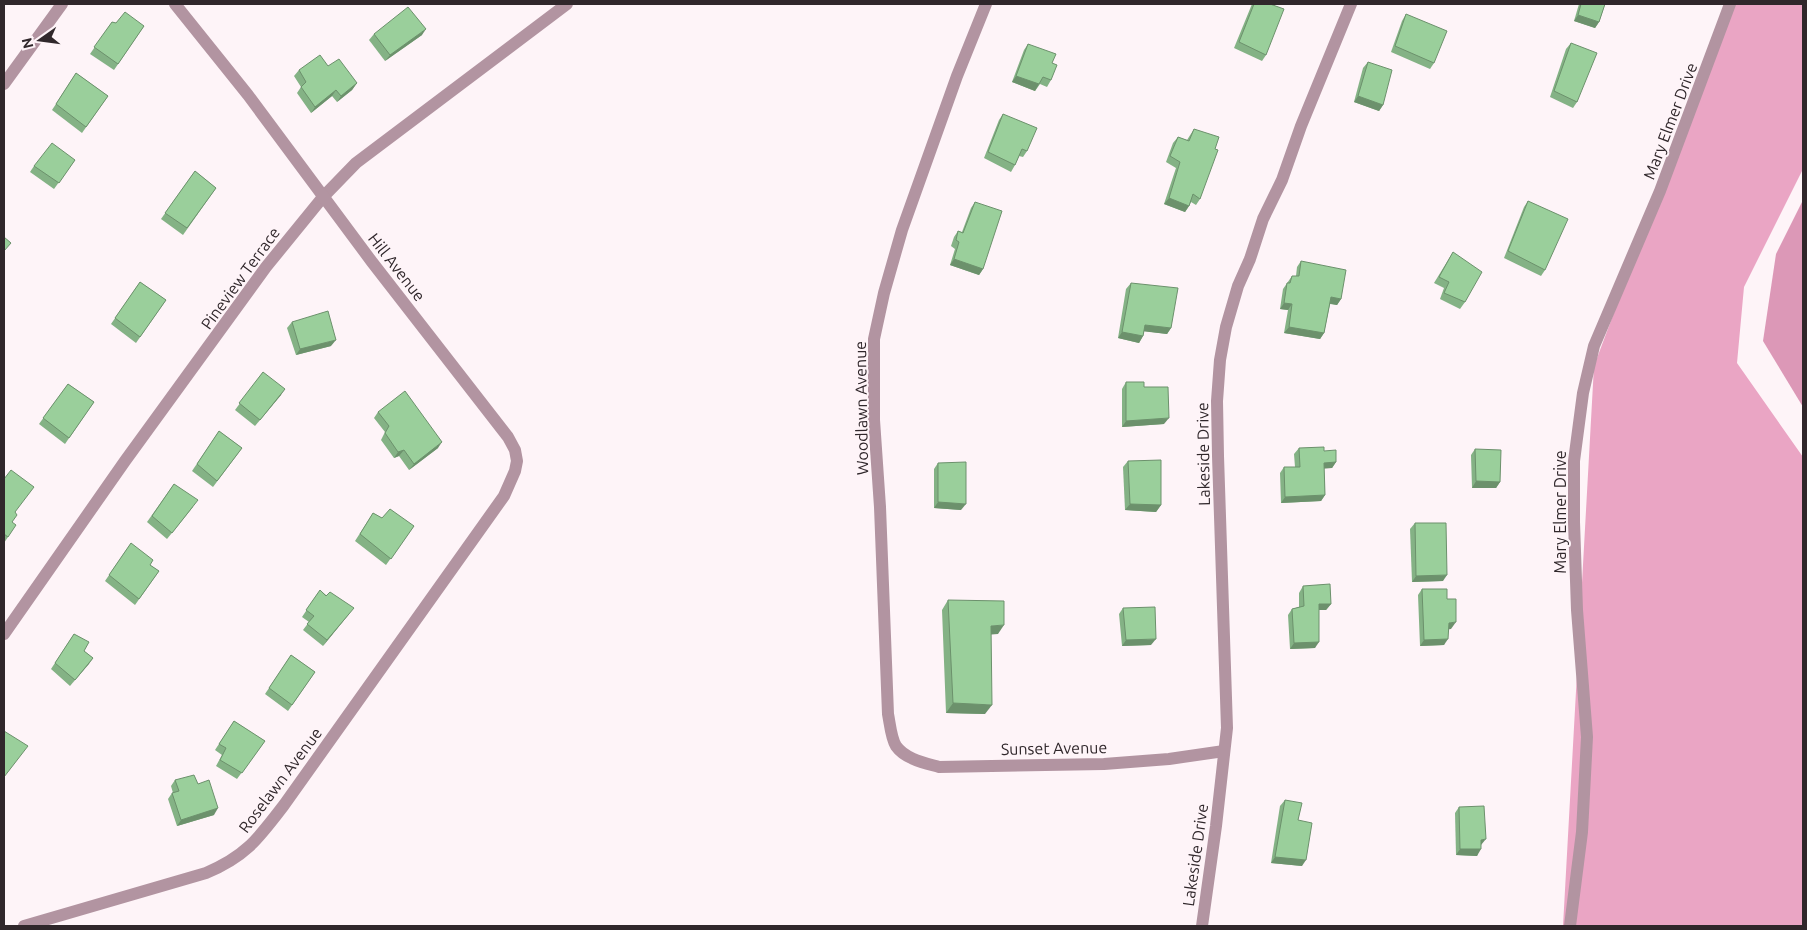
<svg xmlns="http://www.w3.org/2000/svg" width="1807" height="930" font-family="Ubuntu,sans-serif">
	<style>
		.forest { fill: #eaa5c4 }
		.water { fill: #dc98b7 }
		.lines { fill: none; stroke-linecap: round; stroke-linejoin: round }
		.minor { stroke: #b294a1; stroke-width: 12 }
		.wall { fill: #84b285 }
		.shaded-wall { fill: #6c916c }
		.building { fill: #9acf9b; stroke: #6c916c }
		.labels { text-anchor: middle; stroke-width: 4; stroke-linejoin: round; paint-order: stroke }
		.street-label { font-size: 16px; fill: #30272b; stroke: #fef4f8 }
	</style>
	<rect width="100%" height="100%" fill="#fef4f8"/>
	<!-- forest -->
	<polygon class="forest" points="1730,4 1803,4 1803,169 1744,287 1737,363 1803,457 1803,926 1563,926 1594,366"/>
	<!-- water -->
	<polygon class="water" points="1803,200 1803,407 1763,341 1776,254"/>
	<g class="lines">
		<!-- minor -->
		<g class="minor">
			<path d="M986,4l-29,72 -55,154 -18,63 -10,46v81l6,87 8,207c2,10 3,24 8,32 9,13 29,17 43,21l165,-3 65,-5 55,-8"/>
			<polyline points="4,84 62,4"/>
			<polyline points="4,634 125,461 266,267 323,197 356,163 567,4"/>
			<path d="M24,926l182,-53c40,-17 52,-34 78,-68l220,-309 11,-25 2,-10 -2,-11 -7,-13 -136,-175 -124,-167 -73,-91"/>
			<polyline points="1202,926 1216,826 1227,728 1218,456 1217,401 1220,360 1226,327 1238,286 1250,259 1263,219 1282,180 1301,126 1351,4"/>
			<polyline points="1570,926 1582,832 1587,737 1577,610 1574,522 1574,461 1583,393 1594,346 1660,191 1730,4"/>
		</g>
	</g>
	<!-- wall -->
	<g class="wall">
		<polygon points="1252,4 1270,4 1266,55 1262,61 1234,48"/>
		<polygon points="1579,4 1605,4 1599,22 1595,28 1574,21"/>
		<polygon points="1406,14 1434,63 1430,69 1391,52 1402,21"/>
		<polygon points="112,22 116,23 144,26 114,70 90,54"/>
		<polygon points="374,34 422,35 385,61 369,40"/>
		<polygon points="1571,43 1577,102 1573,108 1550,97 1566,49"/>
		<polygon points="1028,44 1052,63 1051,80 1047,87 1040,84 1035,91 1012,82 1024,50"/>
		<polygon points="1368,62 1383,105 1379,111 1354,102 1363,68"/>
		<polygon points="328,66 357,83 352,90 337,102 332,96 311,113 297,93 301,87 294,76 299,70"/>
		<polygon points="76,73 108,96 82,133 52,110"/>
		<polygon points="1003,114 1027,151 1023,157 1019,156 1015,165 1011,172 984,158 999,120"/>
		<polygon points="1194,129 1215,149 1200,199 1196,205 1191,202 1189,206 1185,212 1164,204 1176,168 1166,162 1173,143 1178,137 1187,140"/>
		<polygon points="75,160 54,189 30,172 34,166"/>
		<polygon points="195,171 216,188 183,235 161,219"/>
		<polygon points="1528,201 1545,270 1541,276 1504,258 1524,207"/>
		<polygon points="975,202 983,269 979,275 950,265 955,249 951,246 954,237 958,231 962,232 971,208"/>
		<polygon points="1453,252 1465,302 1460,309 1440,299 1444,288 1434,283"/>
		<polygon points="1301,261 1341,299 1337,305 1330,304 1324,333 1320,339 1284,333 1288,310 1280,309 1283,289 1292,276 1296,276 1297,267"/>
		<polygon points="140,282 166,300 136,343 111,324"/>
		<polygon points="1131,283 1171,328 1167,334 1144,331 1143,336 1139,343 1118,338 1126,289"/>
		<polygon points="292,322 331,346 296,355 287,328"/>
		<polygon points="263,372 281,395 255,426 235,410"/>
		<polygon points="1126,382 1144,387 1164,424 1122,427 1122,389"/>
		<polygon points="68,384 94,402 65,444 39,424"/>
		<polygon points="378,412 438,448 409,470 399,456 394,458 381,440 385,432 374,418"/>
		<polygon points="219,431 242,448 213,487 192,471"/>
		<polygon points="1299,448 1324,451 1336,462 1332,468 1324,468 1325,495 1321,501 1281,503 1280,473 1284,467 1295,467 1294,454"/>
		<polygon points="1475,449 1500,482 1496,488 1472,488 1471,455"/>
		<polygon points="1128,461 1161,505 1156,512 1125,510 1123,467"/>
		<polygon points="938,463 961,510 934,508 934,469"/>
		<polygon points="4,479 15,512 8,537 4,543"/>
		<polygon points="174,484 193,507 167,539 147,522"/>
		<polygon points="373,513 382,518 414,526 386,565 355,541"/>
		<polygon points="1415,523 1443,581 1412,582 1410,529"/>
		<polygon points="131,543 150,565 159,571 135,605 105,581"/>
		<polygon points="1303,586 1331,604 1326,610 1319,610 1315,648 1290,649 1288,615 1292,609 1299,607 1299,593"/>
		<polygon points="1422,589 1447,599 1451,629 1448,629 1444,645 1420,646 1418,595"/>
		<polygon points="320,590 349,614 323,646 303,630 309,622 302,617"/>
		<polygon points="948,600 998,634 991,634 985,714 946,713 942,610"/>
		<polygon points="1123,608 1151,645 1122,646 1119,614"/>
		<polygon points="74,634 84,651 93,658 70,686 51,669"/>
		<polygon points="291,655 315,672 288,711 265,694"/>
		<polygon points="234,721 265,741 237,779 216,766 222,755 215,750"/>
		<polygon points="175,780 198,784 214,815 177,826 168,799 172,793 173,793 171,786"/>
		<polygon points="1285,800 1298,820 1302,866 1271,863 1280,806"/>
		<polygon points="1459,807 1481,845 1477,856 1456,855 1455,813"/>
	</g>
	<!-- shaded-wall -->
	<g class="shaded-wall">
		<polygon points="1578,15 1599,22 1595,28 1574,21"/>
		<polygon points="426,29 422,35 385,61 390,55"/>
		<polygon points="1016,76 1039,84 1035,91 1012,82"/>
		<polygon points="357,83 352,90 337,102 341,96"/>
		<polygon points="336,90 332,96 311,113 315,107"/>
		<polygon points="1358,96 1383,105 1379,111 1354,102"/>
		<polygon points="1169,198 1189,206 1185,212 1164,204"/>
		<polygon points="954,259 983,269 979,275 950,265"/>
		<polygon points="1331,297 1341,299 1337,305 1327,303"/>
		<polygon points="1284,303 1292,304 1288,310 1280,309"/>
		<polygon points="1145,325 1171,328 1167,334 1141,331"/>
		<polygon points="1289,327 1324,333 1320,339 1284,333"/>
		<polygon points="1122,332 1143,336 1139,343 1118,338"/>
		<polygon points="336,340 331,346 296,355 300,349"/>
		<polygon points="285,389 281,395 255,426 260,420"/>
		<polygon points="1169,418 1164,424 1122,427 1126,421"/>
		<polygon points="442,442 438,448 409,470 414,464"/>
		<polygon points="404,450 399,456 394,458 398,452"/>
		<polygon points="1336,462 1332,468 1320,469 1324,463"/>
		<polygon points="1476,481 1500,482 1496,488 1472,488"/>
		<polygon points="1325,495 1321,501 1281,503 1285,497"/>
		<polygon points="938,502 966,504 961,510 934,508"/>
		<polygon points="1130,504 1161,505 1156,512 1125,510"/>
		<polygon points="1447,575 1443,581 1412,582 1416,576"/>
		<polygon points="1319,604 1331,604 1326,610 1315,610"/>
		<polygon points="354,608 349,614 323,646 327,640"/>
		<polygon points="1456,622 1451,629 1444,630 1449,623"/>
		<polygon points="1004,625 998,634 985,635 991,626"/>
		<polygon points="1156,639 1151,645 1122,646 1126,640"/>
		<polygon points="1448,639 1444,645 1420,646 1424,640"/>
		<polygon points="1319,642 1315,648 1290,649 1294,643"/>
		<polygon points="93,658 89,664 70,686 75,680"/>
		<polygon points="953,703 992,705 985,714 946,713"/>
		<polygon points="218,808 214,815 177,826 181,820"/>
		<polygon points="1486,839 1481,845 1481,840"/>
		<polygon points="1460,849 1481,849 1477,856 1456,855"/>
		<polygon points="1275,857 1306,860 1302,866 1271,863"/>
	</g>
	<!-- building -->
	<g class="building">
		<polygon points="1254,4 1270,4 1284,9 1266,55 1239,42"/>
		<polygon points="1581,4 1605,4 1599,22 1578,15"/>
		<polygon points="408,7 426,29 390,55 374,34"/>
		<polygon points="125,12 144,26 118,64 94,47 112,22 116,23"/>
		<polygon points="1406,14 1447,31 1434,63 1395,46"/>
		<polygon points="1571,43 1597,53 1577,102 1554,91"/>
		<polygon points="1028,44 1056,54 1052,63 1057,65 1051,80 1043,77 1039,84 1016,76"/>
		<polygon points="320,55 328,66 339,59 357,83 341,96 336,90 315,107 301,87 306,82 299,70"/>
		<polygon points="1368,62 1392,70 1383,105 1358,96"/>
		<polygon points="76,73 108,96 86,127 56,104"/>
		<polygon points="1003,114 1037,128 1027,151 1022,149 1015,165 988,152"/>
		<polygon points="1194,129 1219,137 1215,149 1218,150 1200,199 1193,194 1189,206 1169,198 1180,162 1170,156 1178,137 1189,141"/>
		<polygon points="52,143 75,160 59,183 34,166"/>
		<polygon points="195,171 216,188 187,228 165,213"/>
		<polygon points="1528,201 1568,219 1545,270 1508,251"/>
		<polygon points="975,202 1002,211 983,269 954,259 959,242 956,240 958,231 963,233"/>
		<polygon points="4,237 11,243 4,251"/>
		<polygon points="1453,252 1482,272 1465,302 1444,293 1449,282 1439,277"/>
		<polygon points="1301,261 1346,270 1341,299 1331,297 1324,333 1289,327 1292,304 1284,303 1287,283 1290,283 1292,276 1299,276"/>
		<polygon points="140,282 166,300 140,337 115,318"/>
		<polygon points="1131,283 1178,288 1171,328 1145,325 1143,336 1122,332"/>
		<polygon points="328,311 336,340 300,349 292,322"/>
		<polygon points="263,372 285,389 260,420 239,403"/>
		<polygon points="1126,382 1144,382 1144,387 1168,387 1169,418 1126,421"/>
		<polygon points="68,384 94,402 69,438 43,418"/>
		<polygon points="405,391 442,442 414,464 404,450 398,452 385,433 389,426 378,412"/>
		<polygon points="219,431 242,448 217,481 197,464"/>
		<polygon points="1324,447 1324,451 1336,450 1336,462 1324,463 1325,495 1285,497 1284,467 1300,467 1299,448"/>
		<polygon points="1475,449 1501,450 1500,482 1476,481"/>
		<polygon points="1161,460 1161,505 1130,504 1128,461"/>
		<polygon points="966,462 966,504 938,502 938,463"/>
		<polygon points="11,470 34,487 15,512 17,515 12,522 16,525 8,537 4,534 4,479"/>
		<polygon points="174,484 198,500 172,533 152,516"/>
		<polygon points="390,509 414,526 391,559 360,534 373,513 382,518"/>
		<polygon points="1415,523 1446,523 1447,575 1416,576"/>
		<polygon points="131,543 153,560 150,565 159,571 139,599 109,575"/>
		<polygon points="1330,584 1331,604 1319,604 1319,642 1294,643 1292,609 1304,606 1303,586"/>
		<polygon points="1422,589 1447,589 1447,599 1456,599 1456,622 1449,623 1448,639 1424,640"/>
		<polygon points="320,590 326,596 330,592 354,608 327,640 307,624 314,616 306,610"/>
		<polygon points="948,600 1004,601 1004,625 991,626 992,705 953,703"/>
		<polygon points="1155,607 1156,639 1126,640 1123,608"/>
		<polygon points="74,634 89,642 84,651 93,658 75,680 55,663"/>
		<polygon points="291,655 315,672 292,705 269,688"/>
		<polygon points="234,721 265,741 242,773 220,760 226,748 219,744"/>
		<polygon points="4,731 28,746 4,777"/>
		<polygon points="194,775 198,784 209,780 218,808 181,820 172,793 179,791 175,780"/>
		<polygon points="1285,800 1302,803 1298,820 1312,823 1306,860 1275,857"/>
		<polygon points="1484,806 1486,839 1481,840 1481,849 1460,849 1459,807"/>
	</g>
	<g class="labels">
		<!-- street labels -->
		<g class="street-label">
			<text transform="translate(1670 121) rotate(-69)" y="6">Mary Elmer Drive</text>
			<text transform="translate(397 267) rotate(52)" y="6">Hill Avenue</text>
			<text transform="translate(240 278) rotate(-54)" y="6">Pineview Terrace</text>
			<text transform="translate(861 408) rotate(-91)" y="6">Woodlawn Avenue</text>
			<text transform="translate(1203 454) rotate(-91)" y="6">Lakeside Drive</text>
			<text transform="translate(1560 512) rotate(-90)" y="6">Mary Elmer Drive</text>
			<text transform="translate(1054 748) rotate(-1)" y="6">Sunset Avenue</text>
			<text transform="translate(280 780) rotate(-53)" y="6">Roselawn Avenue</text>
			<text transform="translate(1195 855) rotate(-82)" y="6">Lakeside Drive</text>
		</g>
	</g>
	<!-- border -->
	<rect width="1807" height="930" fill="none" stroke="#30272b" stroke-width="10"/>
	<!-- north arrow -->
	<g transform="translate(40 40) rotate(256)" stroke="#fef4f8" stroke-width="4" paint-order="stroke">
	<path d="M0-4L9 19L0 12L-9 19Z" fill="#30272b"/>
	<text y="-8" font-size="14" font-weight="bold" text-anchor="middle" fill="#30272b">N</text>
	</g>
</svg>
